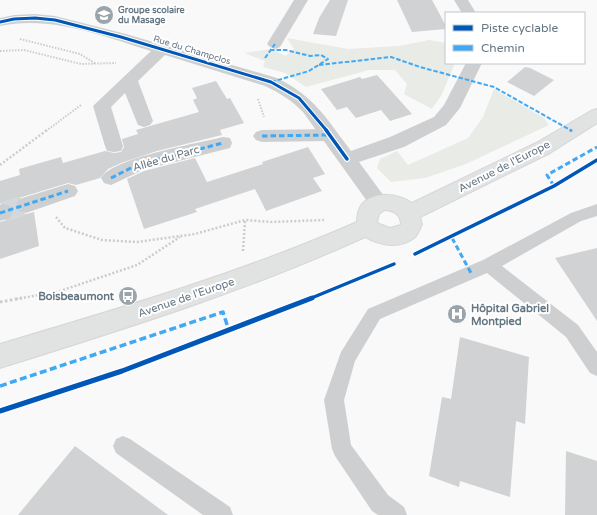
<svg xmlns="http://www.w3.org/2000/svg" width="597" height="515" font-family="'Varela Round',sans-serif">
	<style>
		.green { fill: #e8ebe6 }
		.building { fill: #d0d2d3 }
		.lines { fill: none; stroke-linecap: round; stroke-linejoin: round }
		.pedestrian-tunnel { stroke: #d4d8dc; stroke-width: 20; stroke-dasharray: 20 10; stroke-linecap: butt }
		.secondary-casing { stroke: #d5d6d7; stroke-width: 2 }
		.path-far2 { stroke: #cbcccd; stroke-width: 2; stroke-dasharray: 1.5 1.5; stroke-linecap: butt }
		.path-far1 { stroke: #cbcccd; stroke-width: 2.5; stroke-dasharray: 2 2; stroke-linecap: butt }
		.path { stroke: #cbcccd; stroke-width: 3; stroke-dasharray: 2.5 2.5; stroke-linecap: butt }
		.service { fill: #cecfd0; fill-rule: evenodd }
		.pedestrian { fill: #cecfd0; fill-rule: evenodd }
		.minor { fill: #cecfd0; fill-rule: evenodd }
		.secondary { fill: #e1e2e2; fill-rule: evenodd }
		.quiet-far2 { stroke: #3fa9f5; stroke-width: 2; stroke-dasharray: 4.5 2; stroke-linecap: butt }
		.quiet-far1 { stroke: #3fa9f5; stroke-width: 3; stroke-dasharray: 5.5 3; stroke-linecap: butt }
		.quiet { stroke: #3fa9f5; stroke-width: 3.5; stroke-dasharray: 7 3.5; stroke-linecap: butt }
		.cycleway-far2-casing { stroke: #fff; stroke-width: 5 }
		.cycleway-far1-casing { stroke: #fff; stroke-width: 6 }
		.cycleway-casing { stroke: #fff; stroke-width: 8 }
		.cycleway-far2 { stroke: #0057b8; stroke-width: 3 }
		.cycleway-far1 { stroke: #0057b8; stroke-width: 3.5 }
		.cycleway { stroke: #0057b8; stroke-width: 5 }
		.labels { text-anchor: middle; stroke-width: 4; stroke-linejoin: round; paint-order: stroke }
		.far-poi-label { font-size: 9px; font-weight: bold; fill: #657683; stroke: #fff; text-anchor: start }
		.far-street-label { font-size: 9px; fill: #657683; stroke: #fff }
		.street-label { font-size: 11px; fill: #657683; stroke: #fff }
		.poi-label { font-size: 11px; font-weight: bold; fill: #657683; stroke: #fff; text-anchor: end }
	</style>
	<rect width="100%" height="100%" fill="#f9f9f9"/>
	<!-- green -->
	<g class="green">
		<polygon points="287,38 348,49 399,46 429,40 446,43 446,63 455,63 442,94 432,109 404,94 407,84 395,70 369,70 306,87 285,73 263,67 265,61 244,53 272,49 285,56 294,49"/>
		<polygon points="494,89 544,118 549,125 466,164 425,178 391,182 377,168 380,159 397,151 408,165 468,138 483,117"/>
	</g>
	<!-- building -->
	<g class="building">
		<polygon points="330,0 348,0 336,36 313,34 319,18"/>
		<polygon points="397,0 432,0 446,26 446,29 412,32"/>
		<polygon points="525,67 530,68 554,80 534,96 507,82"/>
		<polygon points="377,75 412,114 390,121 381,110 356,118 347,107 337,110 321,89 360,77 362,79"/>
		<polygon points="216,81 227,99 230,98 244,123 220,130 222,135 157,151 121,163 108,169 100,178 76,185 68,183 19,198 15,204 18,212 26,214 34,212 39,246 0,259 0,222 10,219 14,213 10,205 3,203 0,203 0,181 20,175 19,169 61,157 63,163 105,151 114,153 121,152 124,147 122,139 138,134 136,130 199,112 193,100 197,98 192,88"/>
		<polygon points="308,147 325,174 313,178 322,191 266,211 255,189 195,209 197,212 144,229 127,179 144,171 195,158 207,182 263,164 262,162"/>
		<polygon points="597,248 597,321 555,258"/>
		<polygon points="460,337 529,357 525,424 516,421 510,497 460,481 459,487 429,476 442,397 451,399"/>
		<polygon points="75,446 168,515 18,515"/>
		<polygon points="566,451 597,461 597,515 565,515"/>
	</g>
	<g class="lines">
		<!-- pedestrian-tunnel -->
		<polyline class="pedestrian-tunnel" points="3,212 26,205"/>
		<defs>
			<path id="secondary" d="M597,109v14l-47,30 -130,64 2,7c-2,4 -4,11 -8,14 -14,11 -34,8 -49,-1 -118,54 -241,92 -365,131v-24c121,-36 241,-71 357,-122 0,-5 1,-13 5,-18 12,-13 36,-11 50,-1l124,-60 55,-32zM384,210c10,0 17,5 17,15l-11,3 -11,-4 -2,-2 2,-8z"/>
		</defs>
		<!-- secondary casing -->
		<use href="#secondary" class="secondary-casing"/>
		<!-- path-far2 -->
		<g class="path-far2">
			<polyline points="20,39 80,54 96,64"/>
			<polyline points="0,51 24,50 81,64 116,63"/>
			<polyline points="258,99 264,117"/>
			<polyline points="46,131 81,105"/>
		</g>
		<!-- path-far1 -->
		<g class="path-far1">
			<polyline points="0,165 47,130"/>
			<polyline points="56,217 65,228 102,240 137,242 195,234 245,220 272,222 324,220"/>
			<polyline points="243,251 245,220"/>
			<polyline points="16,299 57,292 137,265 180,237"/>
		</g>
		<!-- path -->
		<polyline class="path" points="0,302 22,298"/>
		<!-- service -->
		<g class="service">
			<polygon points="597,204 597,216 581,221 502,266 578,325 597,352 597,376 590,373 566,337 487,273 380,319 355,361 344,400 351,445 388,495 404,507 407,515 378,515 372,511 335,456 332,449 324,400 341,352 368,309 483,260 571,213"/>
			<polygon points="123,436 130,439 230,507 233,515 203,515 116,453 113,446 116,439"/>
		</g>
		<!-- pedestrian -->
		<g class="pedestrian">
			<polygon points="329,129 335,131 338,135 335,139 329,141 262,142 256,140 253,136 256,132 262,130"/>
			<path d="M223,137l7,1 2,5 -2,5 -87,22 -32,15 -7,-2 -3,-5c11,-20 98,-35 122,-41z"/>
			<polygon points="68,184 75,186 78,191 75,196 26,213 19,211 16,205 19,199"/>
			<polygon points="3,204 10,206 13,212 10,218 0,221 0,205"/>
		</g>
		<!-- minor -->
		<g class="minor">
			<polygon points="294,0 308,0 280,47 275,49 270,47 267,44"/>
			<polygon points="454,0 468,0 476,13 462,13"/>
			<path d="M35,14l20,2 71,18 151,44c37,18 50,41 74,73l39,-14 44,-20 10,-12 22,-42h16l-22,45 -14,17 -42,22 -45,15 30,41 -3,5 -7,3 -7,-3 -69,-96c-12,-12 -23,-19 -38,-26l-100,-31 -27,26 15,40 -3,4 -6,2 -6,-2 -13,-32 -14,14 12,39 -2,5 -7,1 -7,-1 -2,-5 -12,-40 58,-55c-48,-15 -100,-36 -151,-25v-8l14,-3z"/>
		</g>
		<!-- secondary -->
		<use href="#secondary" class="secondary"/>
		<!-- quiet-far2 -->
		<g class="quiet-far2">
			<polyline points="270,50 286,50 310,56 321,55 328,59 309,71 271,82"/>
			<polyline points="265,58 275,44"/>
			<polyline points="319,65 391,57 420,67 494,87 572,131"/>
		</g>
		<!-- quiet-far1 -->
		<g class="quiet-far1">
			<polyline points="570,130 572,131"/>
			<polyline points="262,136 329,135"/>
			<polyline points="111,178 137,165 223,143"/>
			<polyline points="554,186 547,175 597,147"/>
			<polyline points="0,213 68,191"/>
			<polyline points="452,238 471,273"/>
		</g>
		<!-- quiet -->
		<polyline class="quiet" points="0,386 223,312 229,331"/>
		<defs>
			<polyline id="cycleway-far2" points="0,22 14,19 35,18 55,20 121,37 271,82 299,98 327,131"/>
			<g id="cycleway-far1">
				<polyline points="326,130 347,159"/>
				<polyline points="415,254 554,186 597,160"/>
				<polyline points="309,299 394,264"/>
			</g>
			<polyline id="cycleway" points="0,411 122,371 312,298"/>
		</defs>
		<!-- cycleway-far2 casing -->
		<use href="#cycleway-far2" class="cycleway-far2-casing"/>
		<!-- cycleway-far1 casing -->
		<use href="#cycleway-far1" class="cycleway-far1-casing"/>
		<!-- cycleway casing -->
		<use href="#cycleway" class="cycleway-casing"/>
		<!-- cycleway-far2 -->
		<use href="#cycleway-far2" class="cycleway-far2"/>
		<!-- cycleway-far1 -->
		<use href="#cycleway-far1" class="cycleway-far1"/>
		<!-- cycleway -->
		<use href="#cycleway" class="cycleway"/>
	</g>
	<!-- icons -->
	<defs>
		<symbol id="school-disc" viewBox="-11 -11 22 22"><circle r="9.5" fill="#99a4ac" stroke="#fff"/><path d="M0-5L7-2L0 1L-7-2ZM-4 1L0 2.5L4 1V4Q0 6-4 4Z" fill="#fff"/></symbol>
		<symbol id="bus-disc" viewBox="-11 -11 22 22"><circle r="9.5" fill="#99a4ac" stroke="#fff"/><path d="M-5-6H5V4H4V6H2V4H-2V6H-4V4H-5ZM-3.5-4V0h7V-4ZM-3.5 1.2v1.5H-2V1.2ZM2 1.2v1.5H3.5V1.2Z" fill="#fff"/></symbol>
		<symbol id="hospital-disc" viewBox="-11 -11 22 22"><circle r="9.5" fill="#99a4ac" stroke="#fff"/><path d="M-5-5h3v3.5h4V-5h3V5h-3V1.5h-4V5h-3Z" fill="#fff"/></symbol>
	</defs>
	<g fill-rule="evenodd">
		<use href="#school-disc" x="93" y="4" width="22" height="22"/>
		<use href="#bus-disc" x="117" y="285" width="22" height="22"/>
		<use href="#hospital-disc" x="446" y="303" width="22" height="22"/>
	</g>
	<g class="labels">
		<!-- far-poi labels -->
		<g class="far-poi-label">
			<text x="118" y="13">Groupe scolaire<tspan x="118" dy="10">du Masage</tspan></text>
		</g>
		<!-- far-street labels -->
		<g class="far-street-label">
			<text transform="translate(192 50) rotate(17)" y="3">Rue du Champclos</text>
		</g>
		<!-- street labels -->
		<g class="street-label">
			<text transform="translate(166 158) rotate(-16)" y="4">Allée du Parc</text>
			<text transform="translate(504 166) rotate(-27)" y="4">Avenue de l'Europe</text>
			<text transform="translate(186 297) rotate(-19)" y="4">Avenue de l'Europe</text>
		</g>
		<!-- poi labels -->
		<g class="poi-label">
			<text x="114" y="300">Boisbeaumont</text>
			<text x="471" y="312" text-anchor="start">Hôpital Gabriel<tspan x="471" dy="13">Montpied</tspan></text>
		</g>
	</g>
	<!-- legend -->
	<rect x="445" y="12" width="140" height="52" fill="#ffffff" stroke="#c1c8cd"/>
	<rect x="453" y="25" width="20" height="6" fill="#0057b8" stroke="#c1c8cd"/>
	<text x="481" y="32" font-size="12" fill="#657683">Piste cyclable</text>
	<rect x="453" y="45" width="20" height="6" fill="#3fa9f5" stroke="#c1c8cd"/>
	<text x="481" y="52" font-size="12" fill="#657683">Chemin</text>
</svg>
